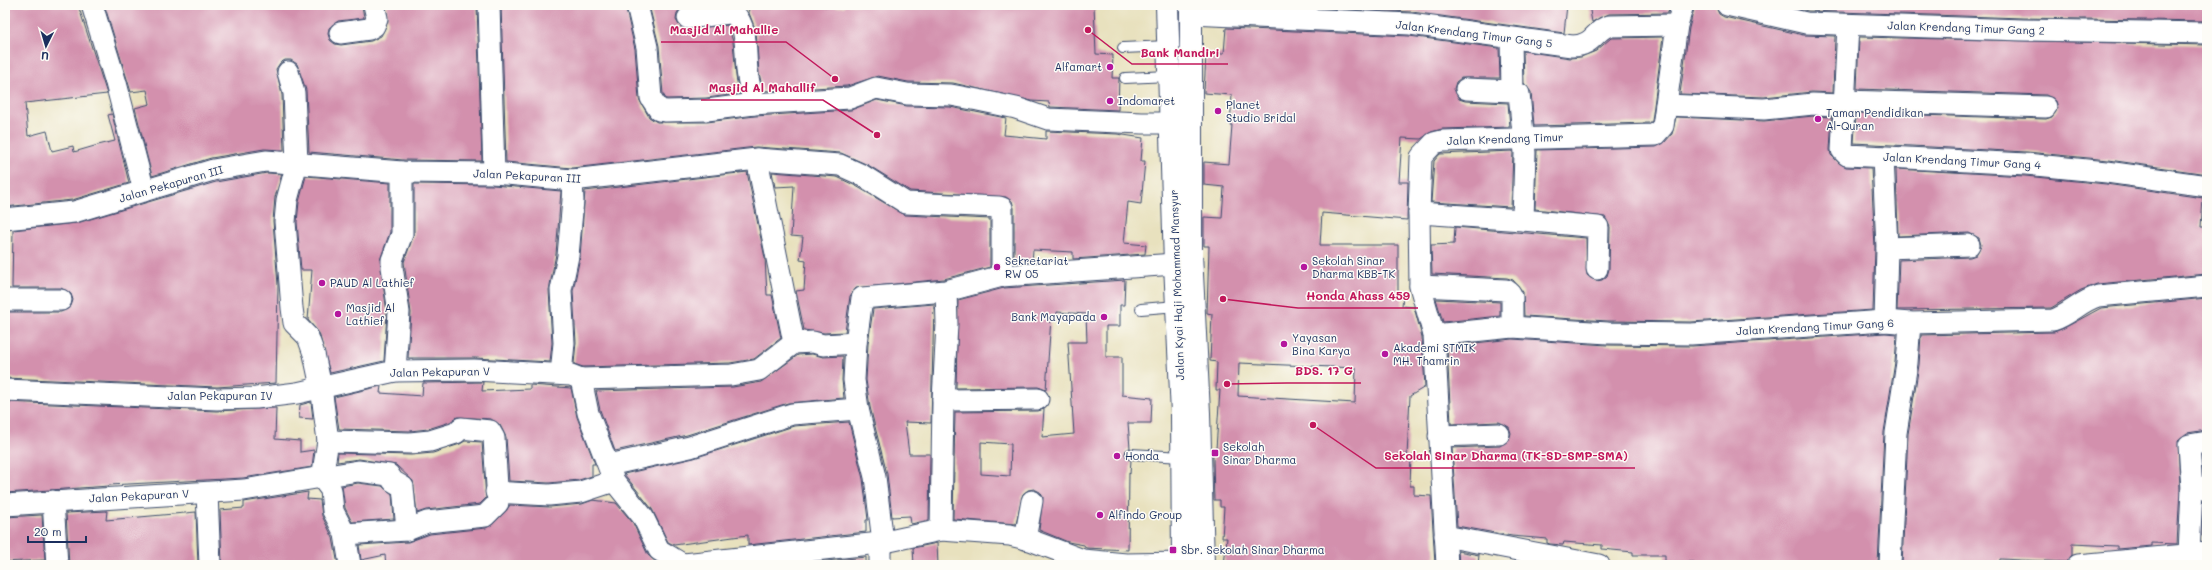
<svg xmlns="http://www.w3.org/2000/svg" width="2212" height="570" font-family="Mali,sans-serif">
	<style>
		.building { fill: #d390ad; fill-rule: evenodd }
		.lines { fill: none; stroke-linecap: round; stroke-linejoin: round }
		.lane-casing { stroke: #3a4a6c; stroke-width: 12 }
		.street-casing { stroke: #3a4a6c; stroke-width: 23 }
		.secondary-casing { stroke: #3a4a6c; stroke-width: 24 }
		.lane { stroke: #fff; stroke-width: 10 }
		.street { stroke: #fff; stroke-width: 21 }
		.secondary { stroke: #fff; stroke-width: 22 }
		.poi-dot { fill: #b5179e; stroke: #fdfcf7; stroke-width: 1.5 }
		.labels { text-anchor: middle; stroke-width: 3; stroke-linejoin: round; paint-order: stroke }
		.street-label { font-size: 11px; fill: #1b2f5e; stroke: #fdfcf7 }
		.poi-label { font-size: 11px; fill: #1b2f5e; stroke: #fdfcf7; text-anchor: start }
		.leader { fill: none; stroke: #c2185b; stroke-width: 1.5 }
		.callout-dot { fill: #c2185b; stroke: #fdfcf7; stroke-width: 1.5 }
		.callout-label { font-size: 12px; text-anchor: middle; font-weight: bold; fill: #c2185b; stroke: #fdfcf7; stroke-width: 3; stroke-linejoin: round; paint-order: stroke }
	</style>
	<rect width="100%" height="100%" fill="#fdfcf7"/>
	<filter id="ink" filterUnits="userSpaceOnUse"><feTurbulence type="fractalNoise" baseFrequency=".025" numOctaves="2"/><feDisplacementMap in="SourceGraphic" scale="8" xChannelSelector="R" yChannelSelector="G"/><feConvolveMatrix kernelMatrix="1 2 1 2 8 2 1 2 1" color-interpolation-filters="sRGB"/></filter>
	<filter id="wash" filterUnits="userSpaceOnUse"><feTurbulence type="fractalNoise" baseFrequency=".012" numOctaves="4" result="noise"/><feDisplacementMap in="SourceGraphic" scale="16" xChannelSelector="R" yChannelSelector="G"/><feGaussianBlur stdDeviation="0.9" result="paint"/><feColorMatrix in="noise" values="0 0 0 0 0 0 0 0 0 0 0 0 0 0 0 0 0 1.4 0 .05"/><feComposite in="paint" operator="in"/></filter>
	<g filter="url(#wash)">
		<rect width="100%" height="100%" fill="#e8e1be"/>
		<g id="blocks">
			<!-- building -->
			<g class="building">
				<polygon points="5,5 78,5 107,94 25,103 28,136 47,131 52,151 73,146 74,152 98,145 115,141 108,115 112,114 129,183 72,200 5,207"/>
				<polygon points="114,5 362,5 364,18 338,21 329,28 328,34 330,40 335,44 341,45 371,41 381,36 388,22 386,5 477,5 482,161 403,160 309,152 306,90 297,64 291,60 285,60 280,63 276,69 282,95 284,150 264,149 211,158 152,176 135,108 150,104 147,90 131,92 105,7"/>
				<polygon points="501,5 625,5 635,49 639,99 649,117 657,122 707,122 755,116 851,110 877,100 907,106 950,107 1006,118 1004,135 1046,139 1046,131 1117,134 1143,138 1141,161 1145,161 1141,204 1128,202 1124,243 1146,245 1145,254 1073,259 1073,252 1033,250 1032,262 1014,263 1014,208 1012,201 1006,197 910,191 868,165 841,153 756,147 572,168 506,162"/>
				<polygon points="649,5 695,5 681,8 677,13 676,20 679,25 684,29 728,25 733,42 736,76 739,94 706,98 666,99 663,94 659,46"/>
				<polygon points="748,5 845,7 845,5 1094,5 1096,54 1113,55 1112,78 1119,78 1118,110 1050,107 1049,102 1032,101 953,83 908,82 878,76 847,86 763,91 759,73 756,31 749,13"/>
				<polygon points="1269,5 1567,5 1564,33 1412,12"/>
				<polygon points="1589,5 1652,5 1669,9 1668,13 1609,14 1592,22"/>
				<polygon points="1695,5 1715,5 1719,14 1724,17 1803,35 1835,36 1833,93 1812,92 1764,97 1680,94 1689,28"/>
				<polygon points="1781,5 2025,5 2054,8 2054,5 2207,5 2207,21 2023,18 1808,11"/>
				<path d="M1226,28l183,8 90,12 1,30h-39l-5,4 -2,7 5,10 6,2 43,2 2,24 -68,2 -11,3 -10,7 -19,-1 -3,44h9l-1,38 -85,-7 -2,32h78v49l5,1 -1,11 12,1 8,30 3,50 -15,9 -3,60h4l-1,30h4v9l17,1 4,68 -211,1 3,-27h-5l2,-31h-4v-7h-6l-1,-41v-10h3l4,-59h-4l1,-28 -7,-1 2,-47 -5,-1 2,-67h-5v-29l18,1 2,-31 -20,-2v-23l25,2 3,-39h-2l2,-30 -28,-2 2,-40h18zM1239,363l117,5 -1,35 -117,-7z"/>
				<polygon points="1663,37 1652,121 1649,123 1534,126 1531,92 1524,83 1523,51 1570,58 1581,57 1596,51 1611,38"/>
				<polygon points="1859,37 2207,45 2207,174 2109,160 2027,152 1854,143 1856,113 2046,119 2052,117 2058,108 2056,101 2046,95 1857,89"/>
				<polygon points="1813,116 1832,117 1830,150 1831,155 1839,163 1846,167 1871,168 1875,248 1873,310 1691,322 1608,321 1524,316 1523,292 1513,280 1507,278 1432,274 1431,245 1454,244 1455,227 1586,238 1587,275 1596,281 1602,280 1607,276 1609,269 1610,227 1605,217 1535,209 1537,150 1656,147 1664,143 1672,134 1676,117 1764,121"/>
				<polygon points="1513,151 1511,207 1431,202 1434,161 1440,154"/>
				<polygon points="1896,169 2025,176 2106,184 2203,198 2201,227 2207,227 2207,274 2097,284 2081,290 2051,308 1897,310 1899,260 1970,257 1976,255 1981,245 1979,238 1969,233 1898,236"/>
				<polygon points="747,172 765,258 767,295 772,295 781,338 754,359 730,363 583,367 574,364 576,342 573,291 580,257 585,191"/>
				<polygon points="772,172 837,177 856,186 905,215 990,219 990,267 944,279 856,288 850,296 845,332 824,333 804,330 796,291 804,290 806,261 800,260 803,237 791,236 794,186 775,187"/>
				<polygon points="267,173 282,174 275,197 273,221 278,285 276,383 217,387 5,378 5,312 61,312 71,306 73,300 71,294 61,288 12,288 13,230 77,223 216,182"/>
				<polygon points="306,176 390,183 390,232 380,260 387,313 384,361 330,373 319,333 308,320 312,270 301,270 297,222 299,202"/>
				<polygon points="414,184 493,185 561,191 556,254 549,290 552,343 550,362 475,358 408,358 411,313 404,262 414,234"/>
				<path d="M1125,280l-1,25h-4v21h-14v31h16v38l30,3 -1,25h-23l2,25 -4,2 -1,4 2,5 4,1 -1,14 -1,-1 -1,77 -42,-2 -2,-3 -16,-3 -29,-12 4,-33 -3,-5 -6,-3 -6,1 -5,4 -7,30 -63,-5 2,-107 83,-1 6,-2 -2,28 32,-3 -6,-92h19l-1,-28 -29,-2v6h-6l-5,72 -8,-3 -82,1 2,-88 46,-12zM981,442l30,2 -1,32 -29,-2z"/>
				<polygon points="2207,298 2207,430 2187,433 2178,440 2180,489 2177,544 2152,543 2152,546 2117,549 2117,546 2072,544 2072,555 2067,562 2000,559 1999,564 1902,565 1908,434 1919,365 1921,335 2054,332 2064,328 2101,308"/>
				<polygon points="1436,299 1500,302 1500,316 1443,322"/>
				<polygon points="934,304 931,423 905,422 909,454 930,454 929,520 911,524 910,516 892,517 887,474 870,407 866,380 868,344 873,309"/>
				<polygon points="1885,333 1897,334 1895,362 1884,432 1878,565 1694,565 1694,562 1665,562 1665,555 1633,555 1633,552 1602,549 1602,545 1564,542 1563,545 1550,544 1547,543 1547,539 1512,536 1457,526 1452,448 1500,446 1509,440 1511,433 1509,427 1499,422 1451,424 1447,346 1512,339 1607,345 1692,346"/>
				<polygon points="812,354 823,357 843,356 842,380 844,398 788,403 687,435 615,451 600,410 596,391 733,387 761,382 798,355"/>
				<polygon points="483,382 482,391 530,389 530,385 571,388 577,417 595,464 592,464 592,476 579,480 549,483 509,481 506,437 500,425 491,419 457,417 450,422 428,429 410,431 339,429 334,397 381,386 380,393 422,396 423,383"/>
				<polygon points="5,402 216,411 276,408 275,439 300,441 300,452 314,450 312,467 243,478 109,485 109,486 5,493"/>
				<polygon points="311,402 313,419 299,418 300,405"/>
				<polygon points="849,422 863,479 868,520 866,520 866,532 748,545 748,535 674,545 668,542 652,509 624,474 694,458 794,426"/>
				<polygon points="465,441 482,442 486,498 480,504 426,510 417,513 413,481 396,465 359,459 337,462 338,453 411,455 433,453 460,444"/>
				<polygon points="2207,454 2207,475 2203,475 2202,455"/>
				<polygon points="358,483 382,486 392,494 394,519 352,522 345,508 342,486"/>
				<polygon points="308,492 307,499 320,500 322,516 333,538 338,565 222,565 220,510 244,508 244,502"/>
				<polygon points="2207,499 2207,536 2202,536 2204,500"/>
				<polygon points="593,500 616,503 633,523 648,555 659,565 386,565 385,555 361,560 359,545 408,542 430,534 486,528 493,524 506,511 510,505 550,507 582,504"/>
				<polygon points="107,511 106,520 196,512 198,565 69,565 66,513"/>
				<polygon points="42,515 45,560 5,562 5,517"/>
				<polygon points="937,543 938,565 914,565 913,548"/>
				<polygon points="1458,551 1479,555 1478,565 1459,565"/>
				<polygon points="866,557 866,565 787,565"/>
			</g>
		</g>
	</g>
	<g filter="url(#ink)">
		<use href="#blocks" fill-opacity="0" stroke="#3a4a6c" stroke-width="1"/>
		<g class="lines">
			<defs>
				<g id="lane">
					<polyline points="1123,48 1168,46"/>
					<polyline points="1125,78 1169,76"/>
					<polyline points="1141,309 1177,306"/>
					<polyline points="1131,454 1182,457"/>
				</g>
				<g id="street">
					<polyline points="92,5 116,83 144,191"/>
					<polyline points="489,5 494,173"/>
					<polyline points="637,5 647,47 651,98 659,110 666,111 707,110 754,104 850,98 876,88 907,94 951,95 978,100 1016,108 1048,119 1142,123 1171,123"/>
					<polyline points="1727,5 1806,23 2023,30 2207,33"/>
					<path d="M1191,14l219,10 162,22c22,0 23,-17 37,-20l68,-1"/>
					<path d="M688,18l41,-5h5c14,15 11,38 13,57 1,12 5,23 7,34"/>
					<polyline points="1848,25 1842,150 1847,155 2026,164 2107,172 2207,186"/>
					<polyline points="340,33 369,29 374,26 377,18 374,5"/>
					<polyline points="1511,39 1512,91"/>
					<polyline points="288,72 294,93 297,163 287,200 285,222 292,308 294,323 308,337 314,354 321,387 328,441 322,478"/>
					<polyline points="1844,101 2046,107"/>
					<polyline points="1666,105 1764,109 1813,104 1844,105"/>
					<polyline points="1883,157 1887,248 1885,321"/>
					<polyline points="757,159 794,343"/>
					<polyline points="1419,213 1523,220 1525,153 1519,94 1512,91 1466,89"/>
					<polyline points="5,219 74,212 213,170 266,161 402,172 494,173 572,180 757,159 840,165 862,175 906,203 999,207 1002,208 1002,276"/>
					<polyline points="1523,220 1598,227 1597,269"/>
					<polyline points="1887,248 1969,245"/>
					<polyline points="1420,286 1506,290 1510,293 1512,297 1512,327"/>
					<polyline points="5,300 61,300"/>
					<path d="M1434,335l78,-8 96,6 83,1 194,-13 25,2 143,-3c16,-5 28,-19 45,-24l109,-10"/>
					<polyline points="395,371 399,312 392,267 392,260 402,234 402,172"/>
					<polyline points="561,374 564,343 561,290 568,256 573,200 572,180"/>
					<polyline points="581,379 731,375 759,370 794,343 813,342 823,345 856,343"/>
					<polyline points="5,390 217,399 256,398 297,393 395,371 474,370 571,375 581,379 588,413 614,481 643,517 659,550 684,565"/>
					<polyline points="943,400 1038,399"/>
					<polyline points="1439,436 1499,434"/>
					<polyline points="328,441 410,443 430,441 456,433 461,428 490,431 494,438 498,503 485,516 427,522 407,530 345,534"/>
					<polyline points="609,465 690,447 792,414 858,409"/>
					<polyline points="322,478 331,490 333,511 345,534 350,565"/>
					<polyline points="2192,489 2189,445 2207,442"/>
					<polyline points="496,492 549,495 581,492 614,481"/>
					<polyline points="207,493 210,565"/>
					<polyline points="53,501 57,565"/>
					<polyline points="5,505 244,490 358,471 389,475 393,481 403,487 407,530"/>
					<polyline points="941,530 943,400 947,324 946,291"/>
					<polyline points="1445,536 1599,565"/>
					<polyline points="1025,539 1032,501"/>
					<polyline points="883,542 875,477 858,409 854,380 856,343 862,298 946,291 1002,276 1175,264"/>
					<polyline points="2189,554 2192,489 2207,487"/>
					<polyline points="684,564 880,543 941,530 1010,535 1030,540 1083,560 1126,564 1183,563"/>
					<polyline points="880,565 880,543"/>
					<polyline points="1447,565 1434,335 1420,286 1419,213 1421,157 1434,143 1442,141 1655,135 1663,126 1677,25 1683,5"/>
					<polyline points="1890,565 1896,433 1907,363 1910,323"/>
					<polyline points="2078,565 2207,553"/>
				</g>
				<g id="secondary">
					<polyline points="1167,5 1175,264 1182,414 1183,565"/>
					<polyline points="1191,5 1191,254 1199,413 1203,565"/>
				</g>
			</defs>
			<!-- lane casing -->
			<use href="#lane" class="lane-casing"/>
			<!-- street casing -->
			<use href="#street" class="street-casing"/>
			<!-- secondary casing -->
			<use href="#secondary" class="secondary-casing"/>
			<!-- lane -->
			<use href="#lane" class="lane"/>
			<!-- street -->
			<use href="#street" class="street"/>
			<!-- secondary -->
			<use href="#secondary" class="secondary"/>
		</g>
	</g>
	<!-- markers -->
	<g class="poi-dot">
		<circle cx="1110" cy="67" r="4"/>
		<circle cx="1110" cy="101" r="4"/>
		<circle cx="1218" cy="111" r="4"/>
		<circle cx="1818" cy="119" r="4"/>
		<circle cx="997" cy="267" r="4"/>
		<circle cx="1304" cy="267" r="4"/>
		<circle cx="322" cy="283" r="4"/>
		<circle cx="338" cy="314" r="4"/>
		<circle cx="1104" cy="317" r="4"/>
		<circle cx="1284" cy="344" r="4"/>
		<circle cx="1385" cy="354" r="4"/>
		<rect x="1211" y="449" width="8" height="8" rx="2"/>
		<circle cx="1117" cy="456" r="4"/>
		<circle cx="1100" cy="515" r="4"/>
		<rect x="1169" y="546" width="8" height="8" rx="2"/>
	</g>
	<g class="labels">
		<!-- street labels -->
		<g class="street-label">
			<text transform="translate(1966 28) rotate(2)" y="4">Jalan Krendang Timur Gang 2</text>
			<text transform="translate(1474 34) rotate(7)" y="4">Jalan Krendang Timur Gang 5</text>
			<text transform="translate(1505 139) rotate(-2)" y="4">Jalan Krendang Timur</text>
			<text transform="translate(1962 161) rotate(3)" y="4">Jalan Krendang Timur Gang 4</text>
			<text transform="translate(527 176) rotate(3)" y="4">Jalan Pekapuran III</text>
			<text transform="translate(171 184) rotate(-16)" y="4">Jalan Pekapuran III</text>
			<text transform="translate(1177 285) rotate(-92)" y="4">Jalan Kyai Haji Mohammad Mansyur</text>
			<text transform="translate(1815 327) rotate(-3)" y="4">Jalan Krendang Timur Gang 6</text>
			<text transform="translate(440 372) rotate(-1)" y="4">Jalan Pekapuran V</text>
			<text x="220" y="400">Jalan Pekapuran IV</text>
			<text transform="translate(139 496) rotate(-3)" y="4">Jalan Pekapuran V</text>
		</g>
		<!-- poi labels -->
		<g class="poi-label">
			<text x="1102" y="71" text-anchor="end">Alfamart</text>
			<text x="1118" y="105">Indomaret</text>
			<text x="1226" y="109">Planet<tspan x="1226" dy="13">Studio Bridal</tspan></text>
			<text x="1826" y="117">Taman Pendidikan<tspan x="1826" dy="13">Al-Quran</tspan></text>
			<text x="1005" y="265">Sekretariat<tspan x="1005" dy="13">RW 05</tspan></text>
			<text x="1312" y="265">Sekolah Sinar<tspan x="1312" dy="13">Dharma KBB-TK</tspan></text>
			<text x="330" y="287">PAUD Al Lathief</text>
			<text x="346" y="312">Masjid Al<tspan x="346" dy="13">Lathief</tspan></text>
			<text x="1096" y="321" text-anchor="end">Bank Mayapada</text>
			<text x="1292" y="342">Yayasan<tspan x="1292" dy="13">Bina Karya</tspan></text>
			<text x="1393" y="352">Akademi STMIK<tspan x="1393" dy="13">MH. Thamrin</tspan></text>
			<text x="1223" y="451">Sekolah<tspan x="1223" dy="13">Sinar Dharma</tspan></text>
			<text x="1125" y="460">Honda</text>
			<text x="1108" y="519">Alfindo Group</text>
			<text x="1181" y="554">Sbr. Sekolah Sinar Dharma</text>
		</g>
	</g>
	<!-- callouts -->
	<path class="leader" d="M835 79L786 42H661M1088 30L1132 64H1228M877 135L823 100H701M1223 299L1298 308H1418M1227 384L1287 383H1361M1313 425L1376 468H1635"/>
	<g class="callout-dot">
		<circle cx="835" cy="79" r="4"/>
		<circle cx="1088" cy="30" r="4"/>
		<circle cx="877" cy="135" r="4"/>
		<circle cx="1223" cy="299" r="4"/>
		<circle cx="1227" cy="384" r="4"/>
		<circle cx="1313" cy="425" r="4"/>
	</g>
	<g class="callout-label">
		<text x="724" y="34">Masjid Al Mahallie</text>
		<text x="1180" y="57">Bank Mandiri</text>
		<text x="762" y="92">Masjid Al Mahallif</text>
		<text x="1358" y="300">Honda Ahass 459</text>
		<text x="1324" y="375">BDS. 17 G</text>
		<text x="1506" y="460">Sekolah Sinar Dharma (TK-SD-SMP-SMA)</text>
	</g>
	<!-- margin -->
	<rect width="2212" height="570" fill="none" stroke="#fdfcf7" stroke-width="20"/>
	<!-- north arrow -->
	<g transform="translate(46 46) rotate(185)" stroke="#fdfcf7" stroke-width="3" paint-order="stroke">
	<path d="M0-3L7 15L0 10L-7 15Z" fill="#1b2f5e"/>
	<text y="-6" font-size="11" font-weight="bold" text-anchor="middle" fill="#1b2f5e">U</text>
	</g>
	<!-- scale -->
	<path d="M28 536v6h58v-6" fill="none" stroke="#1b2f5e" stroke-width="2"/>
	<text x="34" y="536" font-size="12" fill="#1b2f5e" stroke="#fdfcf7" stroke-width="3" paint-order="stroke">20 m</text>
</svg>
